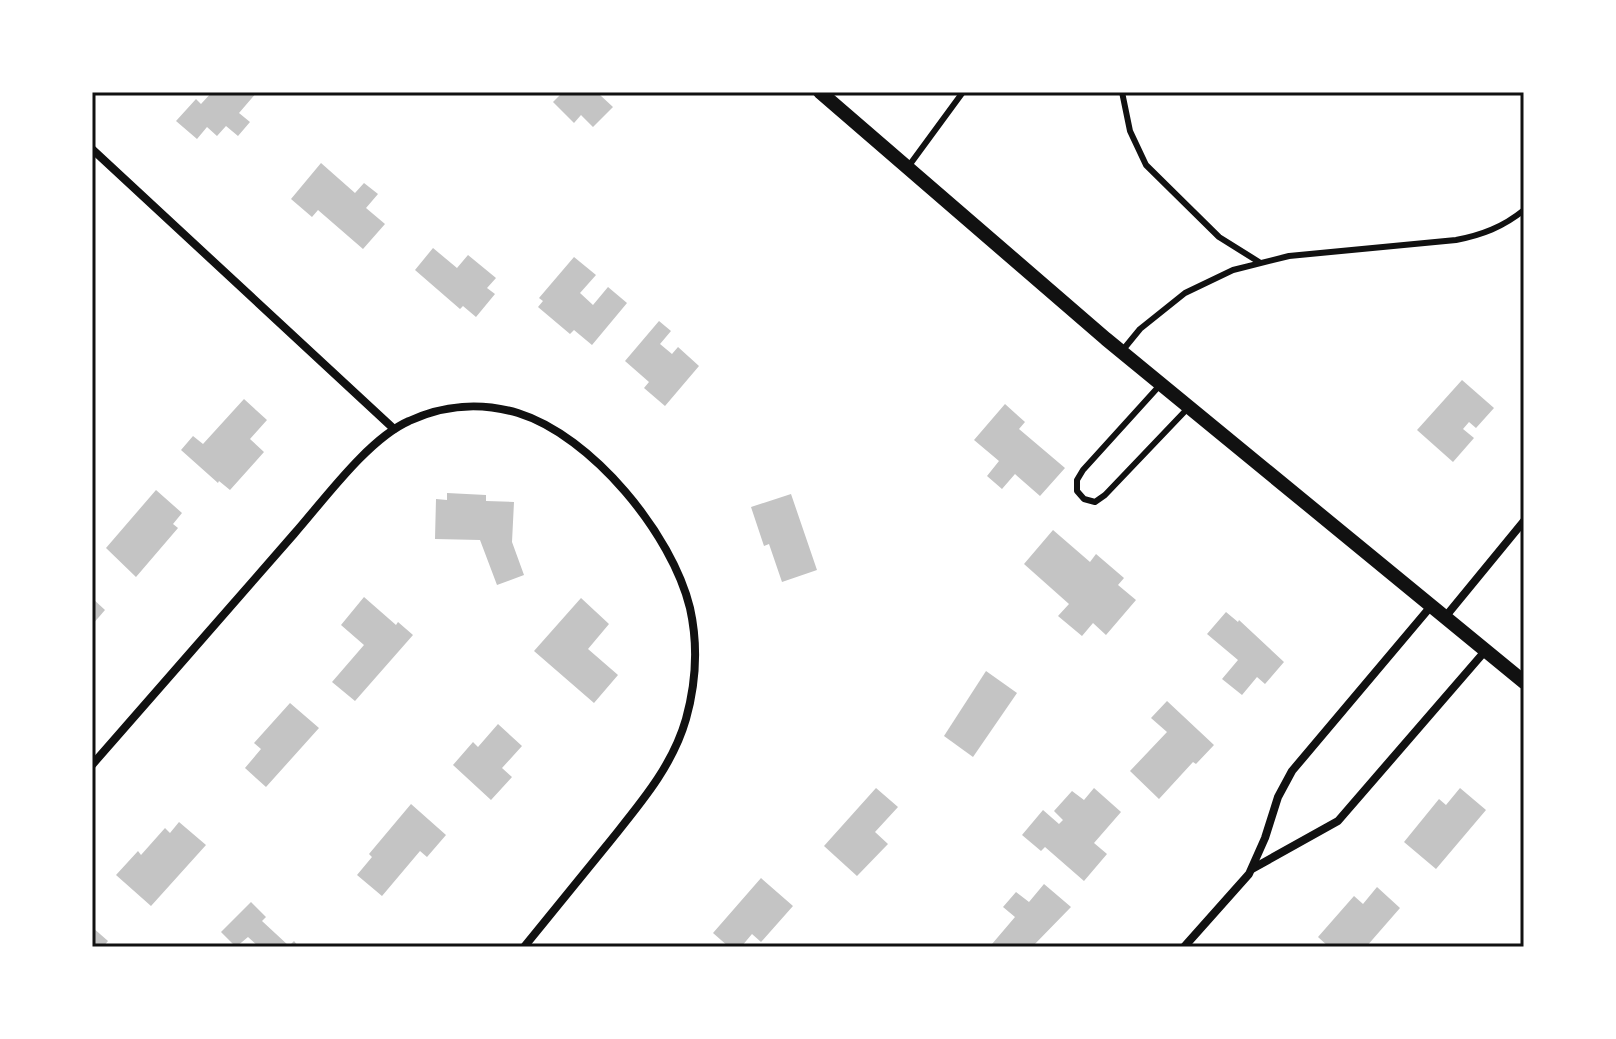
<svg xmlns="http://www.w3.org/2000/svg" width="1616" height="1039" font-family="Raleway,sans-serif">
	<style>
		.building { fill: #c4c4c4 }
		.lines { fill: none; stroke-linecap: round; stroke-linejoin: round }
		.service { stroke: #111; stroke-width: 6 }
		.minor { stroke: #111; stroke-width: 8 }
		.tertiary { stroke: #111; stroke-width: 14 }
		.neatline { fill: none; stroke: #111; stroke-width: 3 }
	</style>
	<rect width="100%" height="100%" fill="#fff"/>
	<!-- building -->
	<g class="building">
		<polygon points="212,92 257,92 239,113 250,122 238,136 226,126 217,136 207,127 197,139 176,121 196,99 201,104"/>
		<polygon points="559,92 604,92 600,95 613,107 593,127 581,115 574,123 553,102 561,94"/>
		<polygon points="321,163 355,193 364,183 378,194 366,208 385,224 363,249 318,210 312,217 291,199"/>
		<polygon points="433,248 457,268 468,255 496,278 487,288 495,294 476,317 463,306 460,309 415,270"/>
		<polygon points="574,257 596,275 580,293 593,305 608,287 627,303 592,345 574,330 570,334 538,307 543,301 539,298"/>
		<polygon points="659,321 671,331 660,344 672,354 678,347 699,366 665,406 644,388 649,382 625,361"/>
		<polygon points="1462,380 1494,408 1476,428 1469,422 1463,429 1474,438 1453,462 1417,430"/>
		<polygon points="244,399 267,420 250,439 264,452 230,490 219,481 218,483 181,450 193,436 203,444"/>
		<polygon points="1005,404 1025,422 1019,429 1065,468 1040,496 1015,474 1002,489 987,476 999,461 974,440"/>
		<polygon points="156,490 182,513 173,524 178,528 136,577 106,548"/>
		<polygon points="447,493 486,495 486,501 514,502 512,542 524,575 497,585 480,540 435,539 436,499 447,500"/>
		<polygon points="791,494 817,570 782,582 769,544 764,546 751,507"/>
		<polygon points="1053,530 1090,562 1096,554 1124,578 1118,585 1136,600 1106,635 1093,623 1082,636 1058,616 1069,604 1024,564"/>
		<polygon points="364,597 396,625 398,622 413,635 355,701 332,682 364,645 341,625"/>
		<polygon points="92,598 105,610 92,625"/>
		<polygon points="581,598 609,624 588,649 618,675 594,703 534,651"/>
		<polygon points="1226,612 1238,622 1239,620 1284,662 1265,684 1257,677 1242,695 1222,679 1238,660 1207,634"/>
		<polygon points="986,671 1017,693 973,757 944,736"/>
		<polygon points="1167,701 1214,745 1196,764 1193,762 1159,799 1130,771 1167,732 1151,718"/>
		<polygon points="290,703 319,728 266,787 245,768 261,749 254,743"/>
		<polygon points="498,724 522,746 502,768 512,777 491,800 453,765 473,742 478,747"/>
		<polygon points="876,788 898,807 875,832 888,844 857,876 824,846"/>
		<polygon points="1094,788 1121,812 1094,843 1107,854 1084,881 1045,847 1041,851 1022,835 1043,810 1059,824 1063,820 1054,811 1072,791 1084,800"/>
		<polygon points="1460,788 1486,810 1436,869 1404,842 1439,799 1446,805"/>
		<polygon points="411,804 446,835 427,857 420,851 382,896 357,875 372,857 369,854"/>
		<polygon points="179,822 206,845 151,906 116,875 138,851 141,855 165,828 170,833"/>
		<polygon points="761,878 793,906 761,942 752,934 741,947 729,947 713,933"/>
		<polygon points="1044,884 1071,907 1032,947 995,947 992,944 1015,917 1003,907 1016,892 1029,902"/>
		<polygon points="1377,887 1400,908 1366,947 1329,947 1318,937 1354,896 1363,904"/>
		<polygon points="251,902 266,917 262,921 289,946 294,941 299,947 259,947 248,937 236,947 221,932"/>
		<polygon points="92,927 108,941 103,947 92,947"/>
	</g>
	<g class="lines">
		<!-- service -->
		<g class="service">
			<polyline points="1122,92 1130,131 1146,165 1219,237 1259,262"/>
			<polyline points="908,167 963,92"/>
			<path d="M1122,351l18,-22 45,-36 48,-23 56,-14 167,-16c26,-5 47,-13 68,-30"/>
			<polyline points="1161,384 1083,470 1077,480 1077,491 1084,499 1095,502 1105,495 1189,407"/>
		</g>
		<!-- minor -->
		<g class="minor">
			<polyline points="92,149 394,429"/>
			<polyline points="1446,616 1524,521"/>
			<path d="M92,765c67,-77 135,-154 202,-231 30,-34 74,-95 115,-113 34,-16 72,-19 109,-8 74,23 154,121 172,195 8,36 6,75 -4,111 -14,49 -48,87 -79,126 -28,34 -55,68 -83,102"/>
			<polyline points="1252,869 1338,821 1486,650"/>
			<polyline points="1184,947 1249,874 1265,838 1278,797 1292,771 1432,605"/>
		</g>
		<!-- tertiary -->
		<polyline class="tertiary" points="820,92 1106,339 1524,682"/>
	</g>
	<!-- border -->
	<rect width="1616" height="1039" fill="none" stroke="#ffffff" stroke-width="188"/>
	<rect x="94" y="94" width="1428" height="851" class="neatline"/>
</svg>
